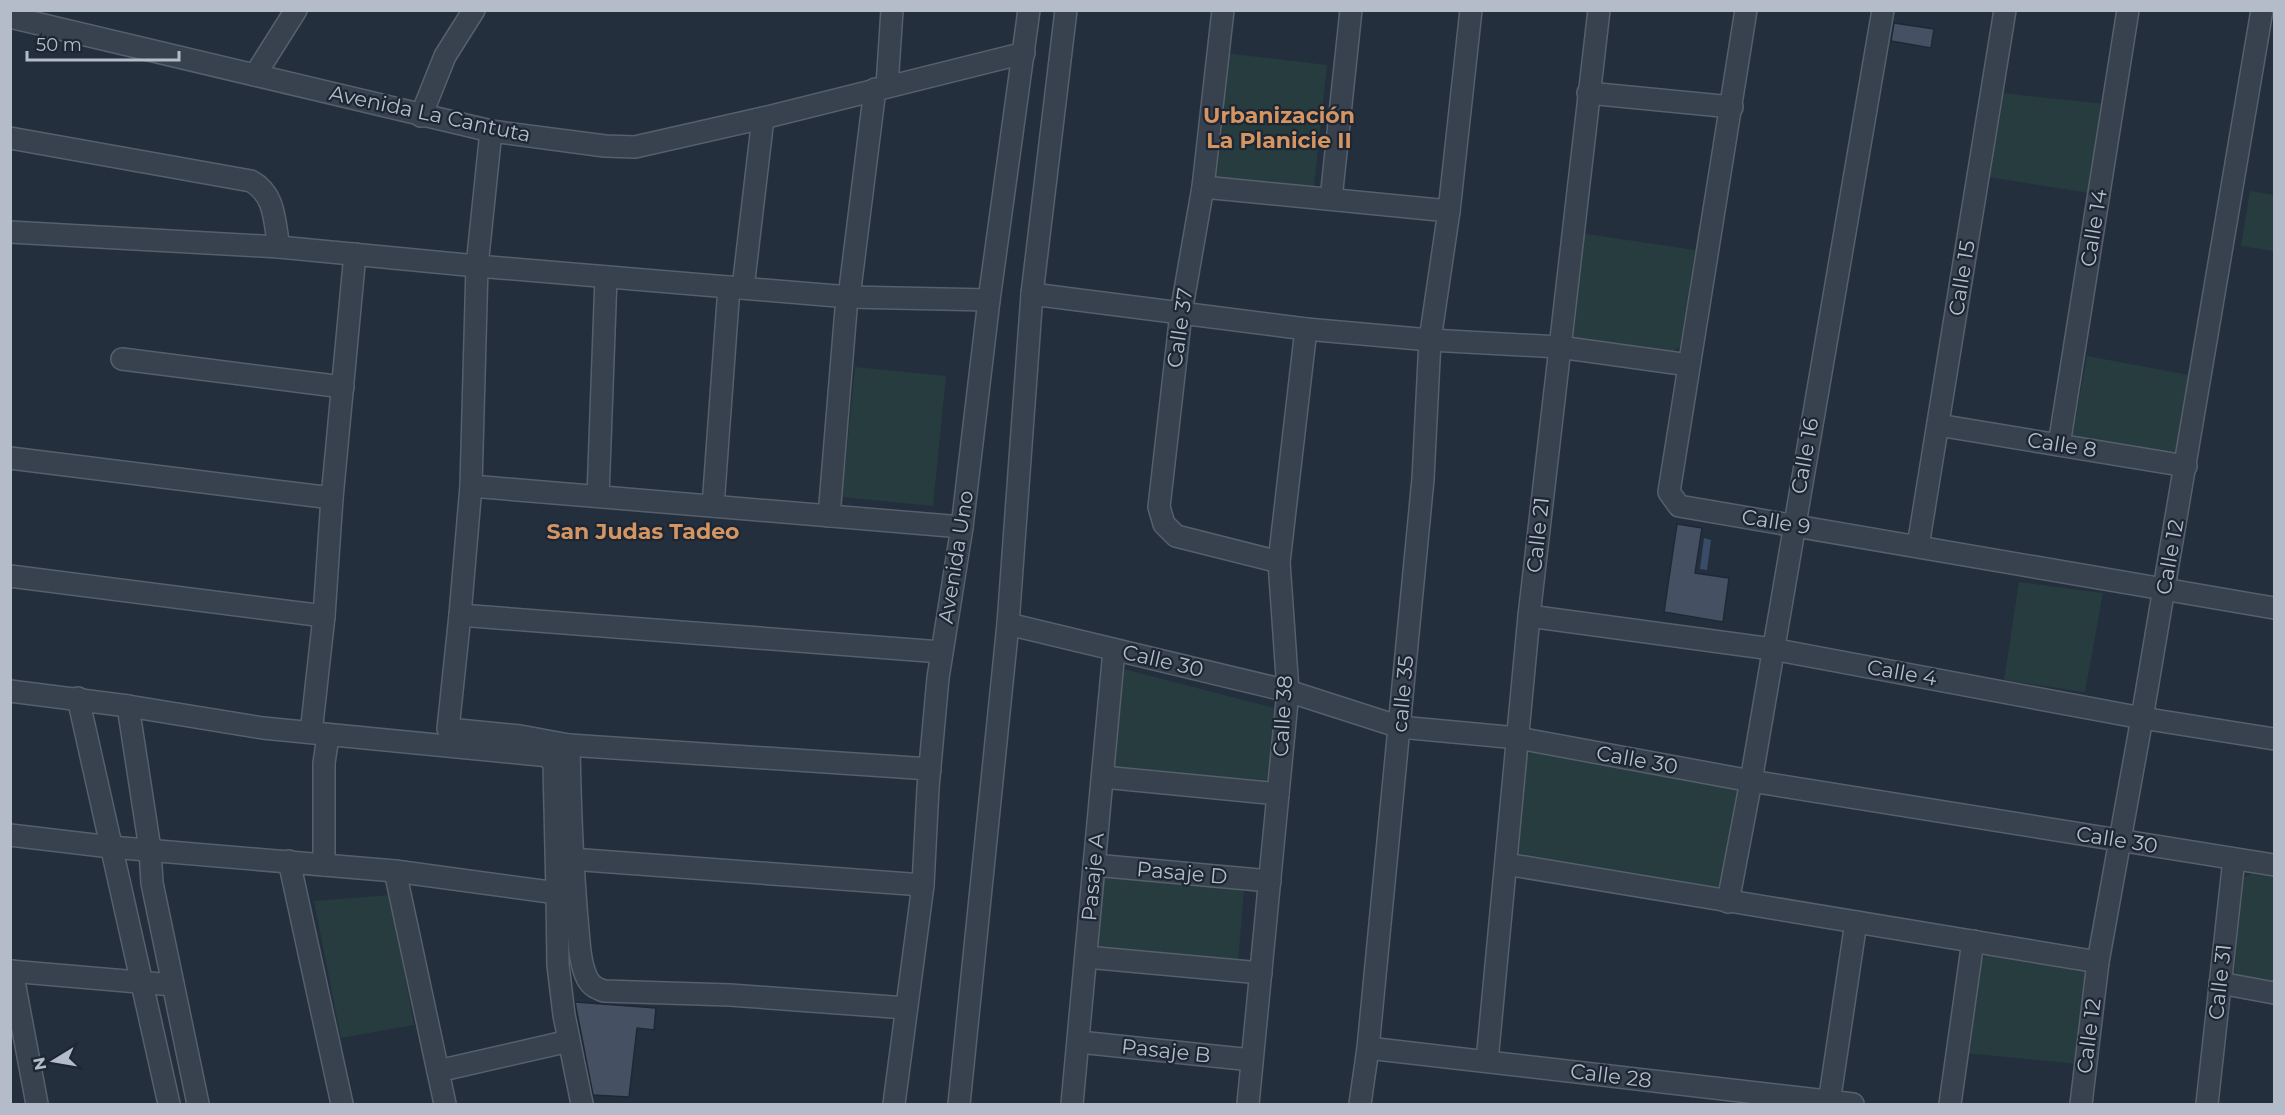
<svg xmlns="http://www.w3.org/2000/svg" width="2285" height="1115" font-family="Montserrat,sans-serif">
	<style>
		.green { fill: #263c3f }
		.water { fill: #394c67 }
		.building { fill: #455162; stroke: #1f2835; stroke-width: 1.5 }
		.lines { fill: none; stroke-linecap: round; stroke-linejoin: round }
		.minor-casing { stroke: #565f6c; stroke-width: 24 }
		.minor { stroke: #38414e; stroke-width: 21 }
		.labels { text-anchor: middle; stroke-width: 4.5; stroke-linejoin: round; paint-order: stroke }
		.street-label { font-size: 21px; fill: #b4bcc9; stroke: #1d2633 }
		.neighbourhood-label { font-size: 22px; font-weight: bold; fill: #d59563; stroke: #1d2633 }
	</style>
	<rect width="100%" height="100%" fill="#242f3e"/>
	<!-- green -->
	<g class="green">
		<polygon points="1224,53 1327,65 1314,186 1304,193 1210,178"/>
		<polygon points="2002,93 2106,104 2089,193 1988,177"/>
		<polygon points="2250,191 2274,195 2274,251 2241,246"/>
		<polygon points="1580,233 1695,250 1680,347 1670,353 1573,340 1569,335"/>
		<polygon points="2087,356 2189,375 2176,453 2167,457 2072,438"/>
		<polygon points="855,367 946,376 933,506 842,497"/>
		<polygon points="2019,582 2103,593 2085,692 2004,680"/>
		<polygon points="1116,667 1274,708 1267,789 1109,772"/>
		<polygon points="1530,752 1736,786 1740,794 1724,886 1712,892 1520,859 1514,850 1525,758"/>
		<polygon points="1096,872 1244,889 1238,963 1093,952"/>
		<polygon points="2251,874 2274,877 2274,984 2243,979 2234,972 2244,877"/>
		<polygon points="390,895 414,1025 341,1038 314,901"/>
		<polygon points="1989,954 2084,969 2090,981 2077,1064 1965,1053 1981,959"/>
	</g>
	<!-- water -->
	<polygon class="water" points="1704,538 1711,540 1707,570 1700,569"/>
	<!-- building -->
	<g class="building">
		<polygon points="1894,23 1934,29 1931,48 1891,41"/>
		<polygon points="1677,524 1702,528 1695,573 1729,578 1723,622 1664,612"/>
		<polygon points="575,1002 656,1008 654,1030 637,1028 629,1097 593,1095"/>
	</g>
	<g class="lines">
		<defs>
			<g id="minor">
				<polyline points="1223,10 1203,187 1181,313 1159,507 1164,524 1176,536 1279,562"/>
				<polyline points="1746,10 1669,492 1679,506 2274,608"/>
				<polyline points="10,17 491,131 605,146 635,147 763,118 1024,53"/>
				<polyline points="255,75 296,10"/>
				<polyline points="887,86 892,10"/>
				<polyline points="1588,93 1732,107"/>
				<polyline points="421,116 445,56 474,10"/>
				<polyline points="491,131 477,266 471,486 460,615 448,729 520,736 569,745 930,769"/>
				<path d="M10,138l241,43c25,14 23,40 28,66"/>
				<polyline points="1203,187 1449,211"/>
				<polyline points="1331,199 1351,10"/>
				<polyline points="10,232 279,247 477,266 849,297 989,300"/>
				<polyline points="743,288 763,118"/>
				<polyline points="1032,294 1306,329 1430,340 1559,347 1689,365"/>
				<polyline points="849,297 875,89"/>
				<polyline points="122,359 343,387"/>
				<polyline points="1938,425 2186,466"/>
				<polyline points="2059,445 2128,10"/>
				<polyline points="10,458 332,498"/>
				<polyline points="471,486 962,527"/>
				<polyline points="598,496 606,277"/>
				<polyline points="713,506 729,287"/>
				<polyline points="829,516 846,309"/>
				<polyline points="1918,546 2005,10"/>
				<polyline points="10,576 324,616"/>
				<polyline points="460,615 941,652"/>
				<polyline points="1529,616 1772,649 2142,718 2274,739"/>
				<polyline points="1008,624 1288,691 1400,727 1518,738 1751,781 2274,865"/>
				<polyline points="10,691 128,706 263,728 549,756 554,765 557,893 395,871 111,847 10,835"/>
				<polyline points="78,698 169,1104"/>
				<polyline points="128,706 150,849 152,883 198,1104"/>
				<polyline points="312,724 324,616 332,498 355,254"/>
				<path d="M569,745c1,58 3,116 8,174 2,19 2,42 10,59 4,8 9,10 17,13l126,4 176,13"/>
				<polyline points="1103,777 1278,794"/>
				<polyline points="571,859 923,885"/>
				<polyline points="289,861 342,1104"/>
				<polyline points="1506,864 2098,962"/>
				<polyline points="324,865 324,763 328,736"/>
				<polyline points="1094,865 1270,881"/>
				<polyline points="395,871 445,1104"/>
				<polyline points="557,893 558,965 564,1015 582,1104"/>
				<polyline points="1728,902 1751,781 1883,10"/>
				<polyline points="1086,957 1261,973"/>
				<polyline points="10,971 173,985"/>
				<polyline points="12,971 37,1104"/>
				<polyline points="2220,983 2274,993"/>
				<polyline points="1079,1042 1252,1060"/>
				<polyline points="1368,1048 1853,1104"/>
				<polyline points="1487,1061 1529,616 1599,10"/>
				<polyline points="438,1071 569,1041"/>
				<polyline points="1829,1103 1856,922"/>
				<polyline points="894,1104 923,885 928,788 938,678 962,527 989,300 1029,10"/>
				<polyline points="959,1104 1008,624 1032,294 1066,10"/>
				<polyline points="1072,1104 1114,650"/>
				<polyline points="1248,1104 1288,691 1279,562 1306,329"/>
				<polyline points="1360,1104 1368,1048 1423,479 1430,340 1449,211 1471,10"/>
				<polyline points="1950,1104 1973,941"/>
				<polyline points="2081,1104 2098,962 2142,718 2262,10"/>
				<polyline points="2207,1104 2234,859"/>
			</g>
		</defs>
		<!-- minor casing -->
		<use href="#minor" class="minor-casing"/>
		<!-- minor -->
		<use href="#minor" class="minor"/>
	</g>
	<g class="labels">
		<!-- street labels -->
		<g class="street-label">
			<text transform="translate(430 114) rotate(12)" y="7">Avenida La Cantuta</text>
			<text transform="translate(2094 228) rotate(-81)" y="7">Calle 14</text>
			<text transform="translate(1962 278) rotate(-81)" y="7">Calle 15</text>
			<text transform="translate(1180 328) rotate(-82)" y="7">Calle 37</text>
			<text transform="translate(2062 445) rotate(9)" y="7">Calle 8</text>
			<text transform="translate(1805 456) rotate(-80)" y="7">Calle 16</text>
			<text transform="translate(1776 522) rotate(9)" y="7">Calle 9</text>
			<text transform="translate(1538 535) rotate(-84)" y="7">Calle 21</text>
			<text transform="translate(956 557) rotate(-81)" y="7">Avenida Uno</text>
			<text transform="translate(2170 557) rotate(-80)" y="7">Calle 12</text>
			<text transform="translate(1163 661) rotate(13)" y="7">Calle 30</text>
			<text transform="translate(1902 673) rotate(10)" y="7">Calle 4</text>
			<text transform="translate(1403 694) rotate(-85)" y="7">calle 35</text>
			<text transform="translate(1283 716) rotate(-87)" y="7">Calle 38</text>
			<text transform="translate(1637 760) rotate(10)" y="7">Calle 30</text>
			<text transform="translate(2117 840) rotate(9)" y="7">Calle 30</text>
			<text transform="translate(1182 873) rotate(5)" y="7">Pasaje D</text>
			<text transform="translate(1093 877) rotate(-85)" y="7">Pasaje A</text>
			<text transform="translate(2220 982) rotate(-84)" y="7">Calle 31</text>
			<text transform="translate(2089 1036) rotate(-83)" y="7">Calle 12</text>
			<text transform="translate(1166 1051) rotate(6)" y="7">Pasaje B</text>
			<text transform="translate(1611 1076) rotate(7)" y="7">Calle 28</text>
		</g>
		<!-- neighbourhood labels -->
		<g class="neighbourhood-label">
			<text x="1279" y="123">Urbanización<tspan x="1279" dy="25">La Planicie II</tspan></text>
			<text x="643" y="539">San Judas Tadeo</text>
		</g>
	</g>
	<!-- border -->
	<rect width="2285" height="1115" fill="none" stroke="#b4bcc9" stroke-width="24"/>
	<!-- north arrow -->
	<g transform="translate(54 1061) rotate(259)" stroke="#1d2633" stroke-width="4.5" paint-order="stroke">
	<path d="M0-4.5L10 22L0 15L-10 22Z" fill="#b4bcc9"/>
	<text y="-9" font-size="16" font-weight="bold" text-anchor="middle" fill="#b4bcc9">N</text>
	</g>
	<!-- scale -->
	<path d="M27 51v9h152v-9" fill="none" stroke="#b4bcc9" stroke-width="3"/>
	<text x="36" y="51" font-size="18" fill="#b4bcc9" stroke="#1d2633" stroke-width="4.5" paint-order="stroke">50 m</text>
</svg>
